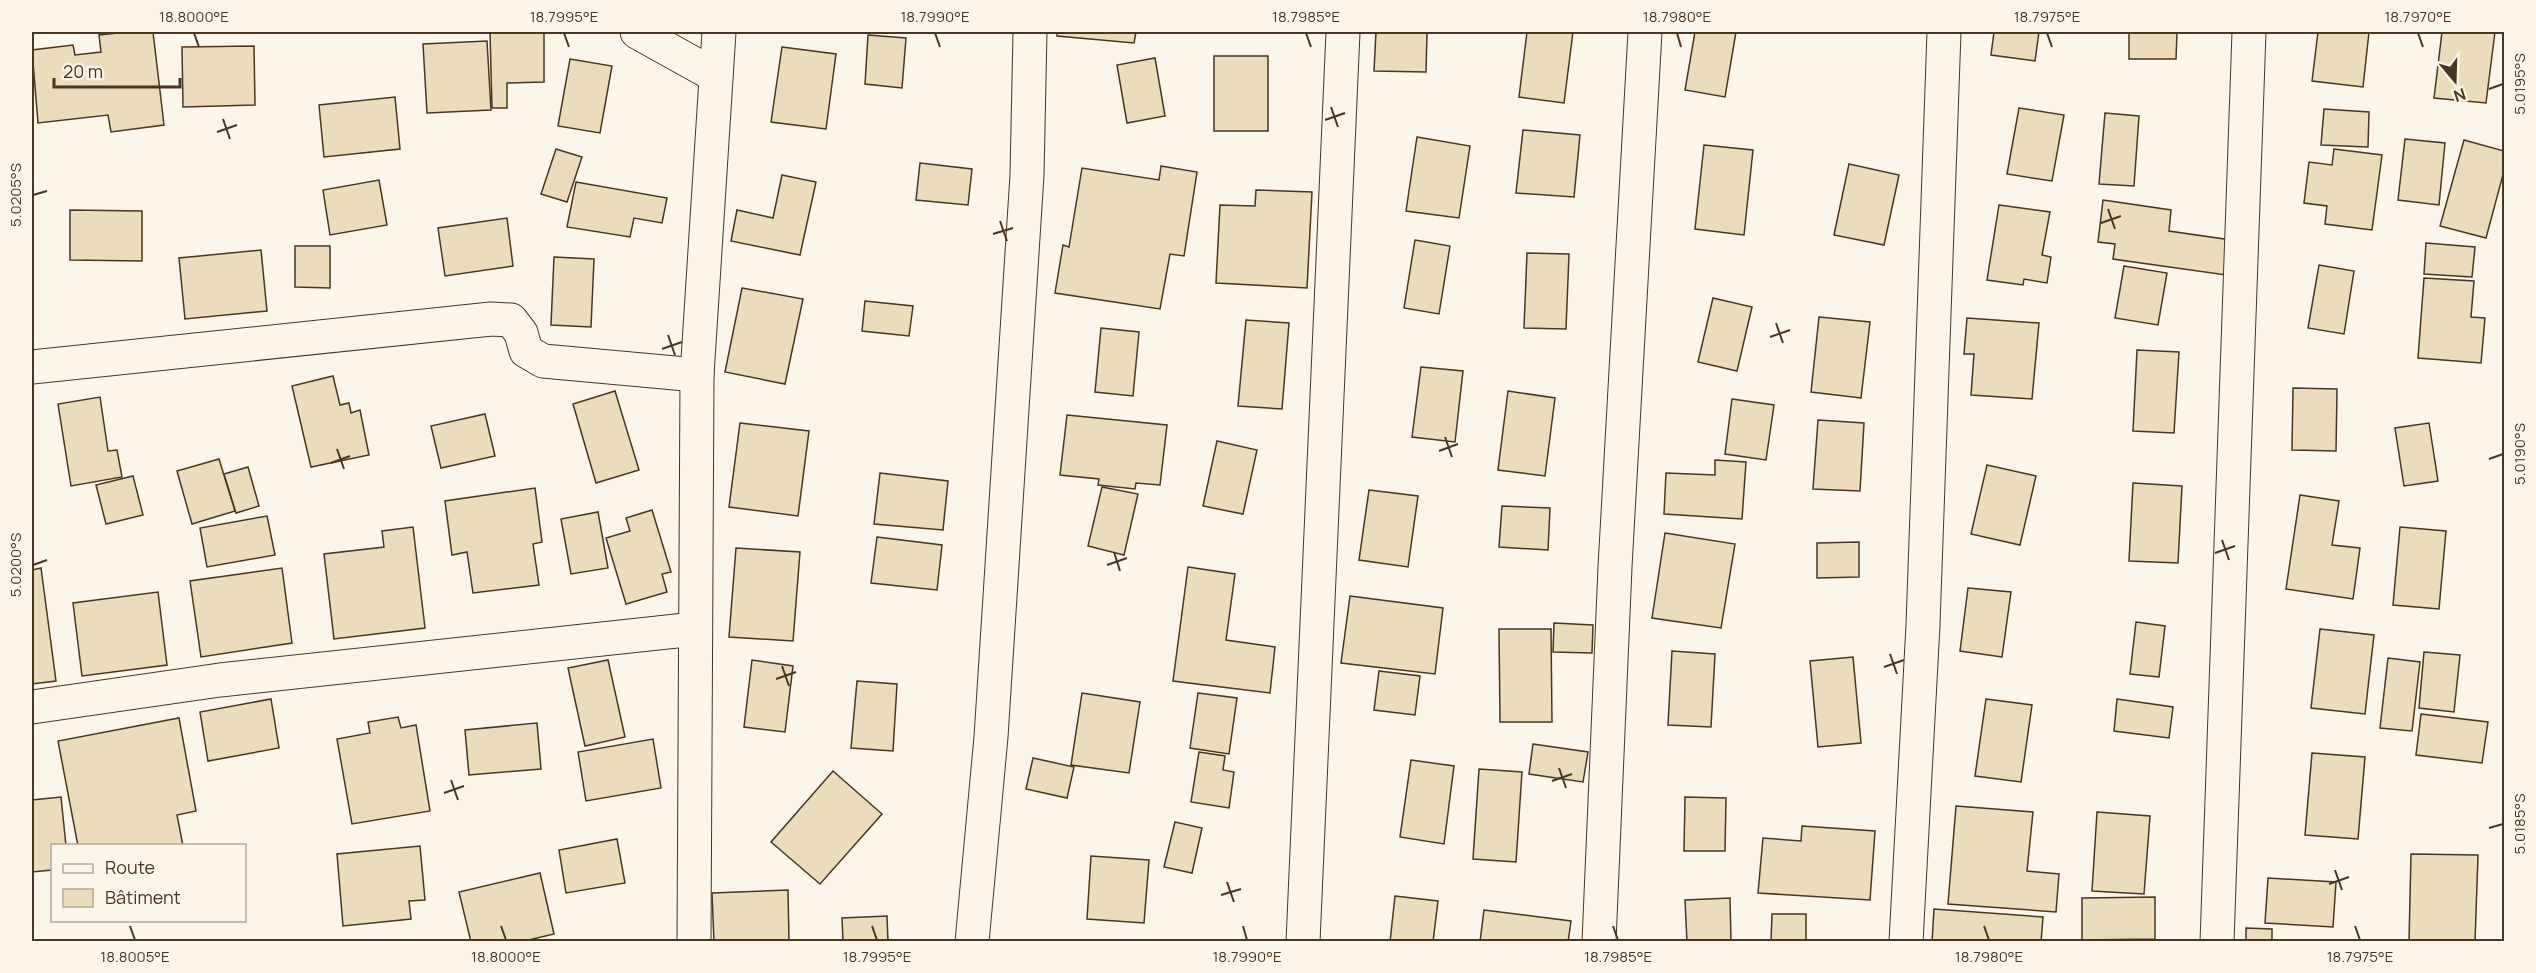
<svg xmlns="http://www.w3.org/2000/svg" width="2536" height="973" font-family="Manrope,sans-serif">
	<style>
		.building { fill: #ecdcbc; stroke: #4a3520; stroke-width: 1.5 }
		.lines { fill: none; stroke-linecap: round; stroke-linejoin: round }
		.street-casing { stroke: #4a3520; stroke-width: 35 }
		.street { stroke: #fbf6e9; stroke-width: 33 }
		.ticks { fill: none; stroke: #4a3520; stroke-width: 2 }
		.neatline { fill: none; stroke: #4a3520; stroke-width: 2 }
		.ticks-label { font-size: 15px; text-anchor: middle; fill: #4a3520 }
	</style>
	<rect width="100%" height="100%" fill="#fbf6e9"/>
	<!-- building -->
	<g class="building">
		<polygon points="127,32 153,32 164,125 111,132 108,115 38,123 32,50 73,45 75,55 101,52 99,35"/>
		<polygon points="490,32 544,32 544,82 507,83 507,108 492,108"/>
		<polygon points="1057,32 1136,32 1134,43 1057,36"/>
		<polygon points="1376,32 1427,32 1426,72 1374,71"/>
		<polygon points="1527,32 1573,32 1564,103 1519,97"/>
		<polygon points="1695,32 1736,32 1725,97 1685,90"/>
		<polygon points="1994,32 2039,32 2035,61 1991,55"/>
		<polygon points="2129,32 2177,32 2176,59 2129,59"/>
		<polygon points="2318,32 2369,32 2363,87 2312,81"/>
		<polygon points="2442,32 2495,32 2486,103 2434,98"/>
		<polygon points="868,35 906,38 902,88 865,84"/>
		<polygon points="487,41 491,110 427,113 423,44"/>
		<polygon points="254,46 255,105 183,107 182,47"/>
		<polygon points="782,47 836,54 826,129 771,122"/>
		<rect x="1214" y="56" width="54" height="75"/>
		<polygon points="1155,58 1165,116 1127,123 1117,65"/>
		<polygon points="570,59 612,66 600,133 558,126"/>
		<polygon points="395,97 400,149 324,157 319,105"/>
		<polygon points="2019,108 2064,115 2052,181 2007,174"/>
		<polygon points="2324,109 2369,112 2368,147 2321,145"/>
		<polygon points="2105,113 2139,116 2134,186 2099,184"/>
		<polygon points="1523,130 1580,135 1574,197 1516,193"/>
		<polygon points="1417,137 1470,146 1459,218 1406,211"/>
		<polygon points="2405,139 2445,143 2439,205 2398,200"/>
		<polygon points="2464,140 2504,151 2504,171 2486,238 2440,226"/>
		<polygon points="1704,145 1753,150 1744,235 1695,229"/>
		<polygon points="556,149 582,157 567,202 541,194"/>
		<polygon points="2334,149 2382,155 2372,230 2325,224 2327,206 2304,203 2309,162 2332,165"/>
		<polygon points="920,163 972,169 968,205 916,200"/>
		<polygon points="1849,164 1899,175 1884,245 1834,235"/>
		<polygon points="1161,166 1197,172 1184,256 1170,254 1160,309 1055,293 1063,245 1069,247 1082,168 1159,180"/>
		<polygon points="782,175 816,182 800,255 731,241 737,210 773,218"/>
		<polygon points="379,180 387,225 330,235 323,190"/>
		<polygon points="576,182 667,198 662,223 634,218 630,237 567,227"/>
		<polygon points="1256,190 1312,192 1307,288 1216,283 1220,205 1255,206"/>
		<polygon points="2103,200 2171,210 2169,231 2231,240 2226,275 2113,259 2115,244 2098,242"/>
		<polygon points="1999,205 2050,212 2042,255 2051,257 2047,283 2024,279 2023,285 1987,280"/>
		<polygon points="70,210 142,211 142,261 70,260"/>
		<polygon points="507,218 513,266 445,276 438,228"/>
		<polygon points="1415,240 1450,246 1439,314 1404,308"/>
		<polygon points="2426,243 2475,247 2472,277 2424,274"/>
		<polygon points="295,246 330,246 330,288 295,287"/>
		<polygon points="261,250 267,311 185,319 179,258"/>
		<polygon points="1527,253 1569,254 1566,329 1524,328"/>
		<polygon points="554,257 594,259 591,327 551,325"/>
		<polygon points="2319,265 2354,271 2344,334 2308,328"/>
		<polygon points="2124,266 2167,273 2158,325 2115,318"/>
		<polygon points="2424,278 2474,281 2471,317 2485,318 2481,363 2418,358"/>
		<polygon points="742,288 803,299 785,384 725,372"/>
		<polygon points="1713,298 1752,307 1737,371 1698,362"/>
		<polygon points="865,301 913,306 909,336 862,331"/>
		<polygon points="1819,317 1870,322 1861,398 1811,392"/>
		<polygon points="1967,318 2039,323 2032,399 1971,395 1974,354 1964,354"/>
		<polygon points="1246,320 1289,323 1282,409 1238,406"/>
		<polygon points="1101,328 1139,332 1133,396 1095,392"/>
		<polygon points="2137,350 2179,352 2174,433 2133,431"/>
		<polygon points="1421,367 1463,371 1455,442 1412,437"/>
		<polygon points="333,376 340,405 349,403 351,413 360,410 369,455 311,467 292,386"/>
		<polygon points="2293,388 2337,389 2336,451 2292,450"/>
		<polygon points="615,391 639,470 596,483 573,404"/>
		<polygon points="1508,391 1555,398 1545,476 1498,470"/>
		<polygon points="100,397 108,451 117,450 122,477 71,486 58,404"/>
		<polygon points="1732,399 1774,405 1766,460 1725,454"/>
		<polygon points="485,414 495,456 441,468 431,426"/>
		<polygon points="1067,415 1167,425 1160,485 1136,483 1135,489 1098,485 1099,479 1060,475"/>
		<polygon points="1818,420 1864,423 1860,491 1813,489"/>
		<polygon points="740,423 809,431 798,516 729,507"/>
		<polygon points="2429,423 2438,481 2404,486 2395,428"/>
		<polygon points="1217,441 1257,450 1243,514 1203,506"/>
		<polygon points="219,459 235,511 192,524 177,471"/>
		<polygon points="1715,460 1746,462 1742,519 1664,514 1666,473 1715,475"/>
		<polygon points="1987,465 2036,476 2020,545 1971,534"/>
		<polygon points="248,467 259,506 236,513 224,474"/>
		<polygon points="880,473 948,481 943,530 874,524"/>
		<polygon points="133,476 143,515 106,524 96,485"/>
		<polygon points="2133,483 2182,486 2178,563 2129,561"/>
		<polygon points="1102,487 1138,494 1124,555 1088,546"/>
		<polygon points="535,488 542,542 533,544 539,585 473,593 467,552 452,555 445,501"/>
		<polygon points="1369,490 1418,496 1408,567 1359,560"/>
		<polygon points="2300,495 2339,501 2332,545 2360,548 2353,599 2286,589"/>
		<polygon points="1502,506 1550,508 1548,550 1499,547"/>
		<polygon points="652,510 671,572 662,574 667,592 626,604 606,538 630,531 626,518"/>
		<polygon points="598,512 608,568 571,574 561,519"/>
		<polygon points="267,516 275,555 207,567 200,528"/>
		<polygon points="413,527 425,628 334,639 324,554 384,547 382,531"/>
		<polygon points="2400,527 2446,531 2439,609 2393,605"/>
		<polygon points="1665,533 1735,544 1721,628 1652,618"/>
		<polygon points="877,537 942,545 937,590 871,583"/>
		<polygon points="1859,542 1859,577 1817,578 1817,543"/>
		<polygon points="736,548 800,552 793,641 729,637"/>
		<polygon points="1188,567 1235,574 1226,640 1275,647 1270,693 1173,681"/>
		<polygon points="41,568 56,681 32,684 32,570"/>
		<polygon points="282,568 292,643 201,657 190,581"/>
		<polygon points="1968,588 2011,592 2002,657 1960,651"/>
		<polygon points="158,592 167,665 82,676 73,603"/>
		<polygon points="1350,596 1443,608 1435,674 1341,663"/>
		<polygon points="2136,622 2165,626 2159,677 2130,674"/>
		<polygon points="1554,623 1593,625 1592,653 1553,652"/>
		<polygon points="1499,629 1551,629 1552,722 1500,722"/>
		<polygon points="2320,629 2374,635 2365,714 2311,708"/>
		<polygon points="1672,651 1715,654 1711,727 1668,725"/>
		<polygon points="2424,652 2460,655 2454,712 2419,708"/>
		<polygon points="1853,657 1861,743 1818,747 1810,661"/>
		<polygon points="2388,658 2420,662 2412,731 2380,728"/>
		<polygon points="608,660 625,737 585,746 568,668"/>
		<polygon points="752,660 793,666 785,732 744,727"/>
		<polygon points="1379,671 1420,676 1415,715 1374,710"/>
		<polygon points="857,681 897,684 893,751 851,748"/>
		<polygon points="1082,693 1140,702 1129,773 1071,765"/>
		<polygon points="1198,693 1237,698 1229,754 1190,748"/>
		<polygon points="271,699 279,748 208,761 200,712"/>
		<polygon points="1986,699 2032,705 2021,782 1975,776"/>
		<polygon points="2117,699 2173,707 2169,738 2114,731"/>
		<polygon points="2421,714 2488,722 2482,763 2416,755"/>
		<polygon points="398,717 401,728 416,725 430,811 352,824 337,739 370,733 368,722"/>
		<polygon points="179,718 196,811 177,815 183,846 78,846 58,741"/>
		<polygon points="537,723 541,769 469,775 465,730"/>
		<polygon points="653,739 661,788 586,801 578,752"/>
		<polygon points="1533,744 1588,752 1583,782 1529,774"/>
		<polygon points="1199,752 1225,756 1223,770 1234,772 1229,808 1191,802"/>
		<polygon points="2312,753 2365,757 2358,839 2305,835"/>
		<polygon points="1033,758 1074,767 1067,798 1026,789"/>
		<polygon points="1411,760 1454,766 1444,844 1400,837"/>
		<polygon points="1479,769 1522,772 1516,862 1473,859"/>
		<polygon points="833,771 882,814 820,884 771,842"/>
		<polygon points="61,797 66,846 52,846 52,870 32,872 32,800"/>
		<polygon points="1685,797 1726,798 1725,851 1684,851"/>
		<polygon points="1956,806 2033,812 2027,871 2059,874 2056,912 1948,904"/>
		<polygon points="2097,812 2150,816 2144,894 2092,891"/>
		<polygon points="1175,822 1202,828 1192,873 1164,867"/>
		<polygon points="1802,826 1875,831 1870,900 1758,893 1763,838 1801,841"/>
		<polygon points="617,839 625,883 566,893 559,850"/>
		<polygon points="420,846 425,900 409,901 411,919 343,926 337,854"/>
		<polygon points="2411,854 2478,855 2475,942 2409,942"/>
		<polygon points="1091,856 1149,860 1144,923 1087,919"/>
		<polygon points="540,873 554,934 520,942 471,942 459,892"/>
		<polygon points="2268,878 2336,882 2333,927 2265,923"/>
		<polygon points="788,890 789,942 714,942 712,893"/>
		<polygon points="1395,896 1438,901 1433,942 1390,942"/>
		<polygon points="2155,897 2155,939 2082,940 2082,898"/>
		<polygon points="1730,898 1731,942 1687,942 1685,900"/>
		<polygon points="1934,909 2043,917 2041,942 1932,942"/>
		<polygon points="1484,910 1571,921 1568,942 1480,942"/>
		<polygon points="1772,914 1806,914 1806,942 1771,942"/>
		<polygon points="887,916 888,942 843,942 842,918"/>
		<polygon points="2246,928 2272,929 2272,942 2246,942"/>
	</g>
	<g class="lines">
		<defs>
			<g id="street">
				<polyline points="637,32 716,76"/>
				<polyline points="32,367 491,319 511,320 521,333 526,351 543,361 697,375"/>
				<polyline points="32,707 220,680 695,629"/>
				<polyline points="694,942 697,375 719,32"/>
				<polyline points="972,942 991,737 1027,175 1030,32"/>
				<path d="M1303,942c11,-304 29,-607 40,-910"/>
				<polyline points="1599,942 1615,567 1645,32"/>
				<polyline points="1906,942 1923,625 1944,32"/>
				<polyline points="2217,942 2249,32"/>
			</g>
		</defs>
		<!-- street casing -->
		<use href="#street" class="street-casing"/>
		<!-- street -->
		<use href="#street" class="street"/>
	</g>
	<!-- ticks -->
	<path class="ticks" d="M194,33l5,14M564,33l5,14M935,33l5,14M1306,33l5,14M1677,33l4,14M2047,33l5,14M2418,33l5,14M2489,89l14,-5M1331,107l7,20M223,119l7,20M1325,120l20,-7M217,132l20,-7M33,195l14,-4M2108,209l7,20M1000,221l7,20M2101,223l20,-7M993,234l20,-6M1776,323l7,20M668,335l7,20M1770,337l20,-7M662,349l20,-7M1445,437l7,20M337,449l7,20M1439,451l19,-7M2489,459l14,-5M331,463l19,-7M2222,540l7,20M1114,552l6,19M2215,553l20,-7M33,565l14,-5M1107,565l20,-7M1890,654l7,20M782,666l7,20M1884,667l20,-7M776,679l20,-7M1559,768l7,20M451,780l7,20M1552,781l20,-7M444,793l20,-7M2489,828l14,-4M2335,870l7,20M1227,882l7,20M2329,884l20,-7M1221,895l20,-6M130,926l5,14M501,926l5,14M872,926l5,14M1243,926l4,14M1613,926l5,14M1984,926l5,14M2355,926l5,14"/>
	<!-- border -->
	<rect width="2536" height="973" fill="none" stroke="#fbf6e9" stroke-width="66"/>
	<!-- legend -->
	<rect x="51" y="844" width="195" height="78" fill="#fbf6e9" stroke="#b4a999" stroke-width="1.5"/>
	<rect x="63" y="864" width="30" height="9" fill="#fbf6e9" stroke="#b4a999" stroke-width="1.5"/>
	<text x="105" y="874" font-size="18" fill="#4a3520">Route</text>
	<rect x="63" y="889" width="30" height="18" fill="#ecdcbc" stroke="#b4a999" stroke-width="1.5"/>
	<text x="105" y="904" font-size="18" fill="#4a3520">Bâtiment</text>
	<!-- north arrow -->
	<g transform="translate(2455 81) rotate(161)" stroke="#fbf6e9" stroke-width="4.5" paint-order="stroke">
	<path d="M0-4.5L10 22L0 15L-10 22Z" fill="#4a3520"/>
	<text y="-9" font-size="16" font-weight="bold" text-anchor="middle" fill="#4a3520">N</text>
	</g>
	<!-- scale -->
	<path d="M54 78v9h126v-9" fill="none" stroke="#4a3520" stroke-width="3"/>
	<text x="63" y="78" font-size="18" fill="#4a3520" stroke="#fbf6e9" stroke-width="4.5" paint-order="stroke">20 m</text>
	<rect x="33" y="33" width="2470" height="907" class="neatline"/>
	<g class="ticks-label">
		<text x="194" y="22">18.8000°E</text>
		<text x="564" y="22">18.7995°E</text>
		<text x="935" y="22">18.7990°E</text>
		<text x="1306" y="22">18.7985°E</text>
		<text x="1677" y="22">18.7980°E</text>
		<text x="2047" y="22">18.7975°E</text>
		<text x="2418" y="22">18.7970°E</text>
		<text transform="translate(2520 84) rotate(-90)" y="5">5.0195°S</text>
		<text transform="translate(16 195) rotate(-90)" y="5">5.0205°S</text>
		<text transform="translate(2520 454) rotate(-90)" y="5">5.0190°S</text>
		<text transform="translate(16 565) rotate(-90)" y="5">5.0200°S</text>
		<text transform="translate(2520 824) rotate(-90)" y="5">5.0185°S</text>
		<text x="135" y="962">18.8005°E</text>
		<text x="506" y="962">18.8000°E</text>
		<text x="877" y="962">18.7995°E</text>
		<text x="1247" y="962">18.7990°E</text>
		<text x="1618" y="962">18.7985°E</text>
		<text x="1989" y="962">18.7980°E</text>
		<text x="2360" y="962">18.7975°E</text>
	</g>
</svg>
